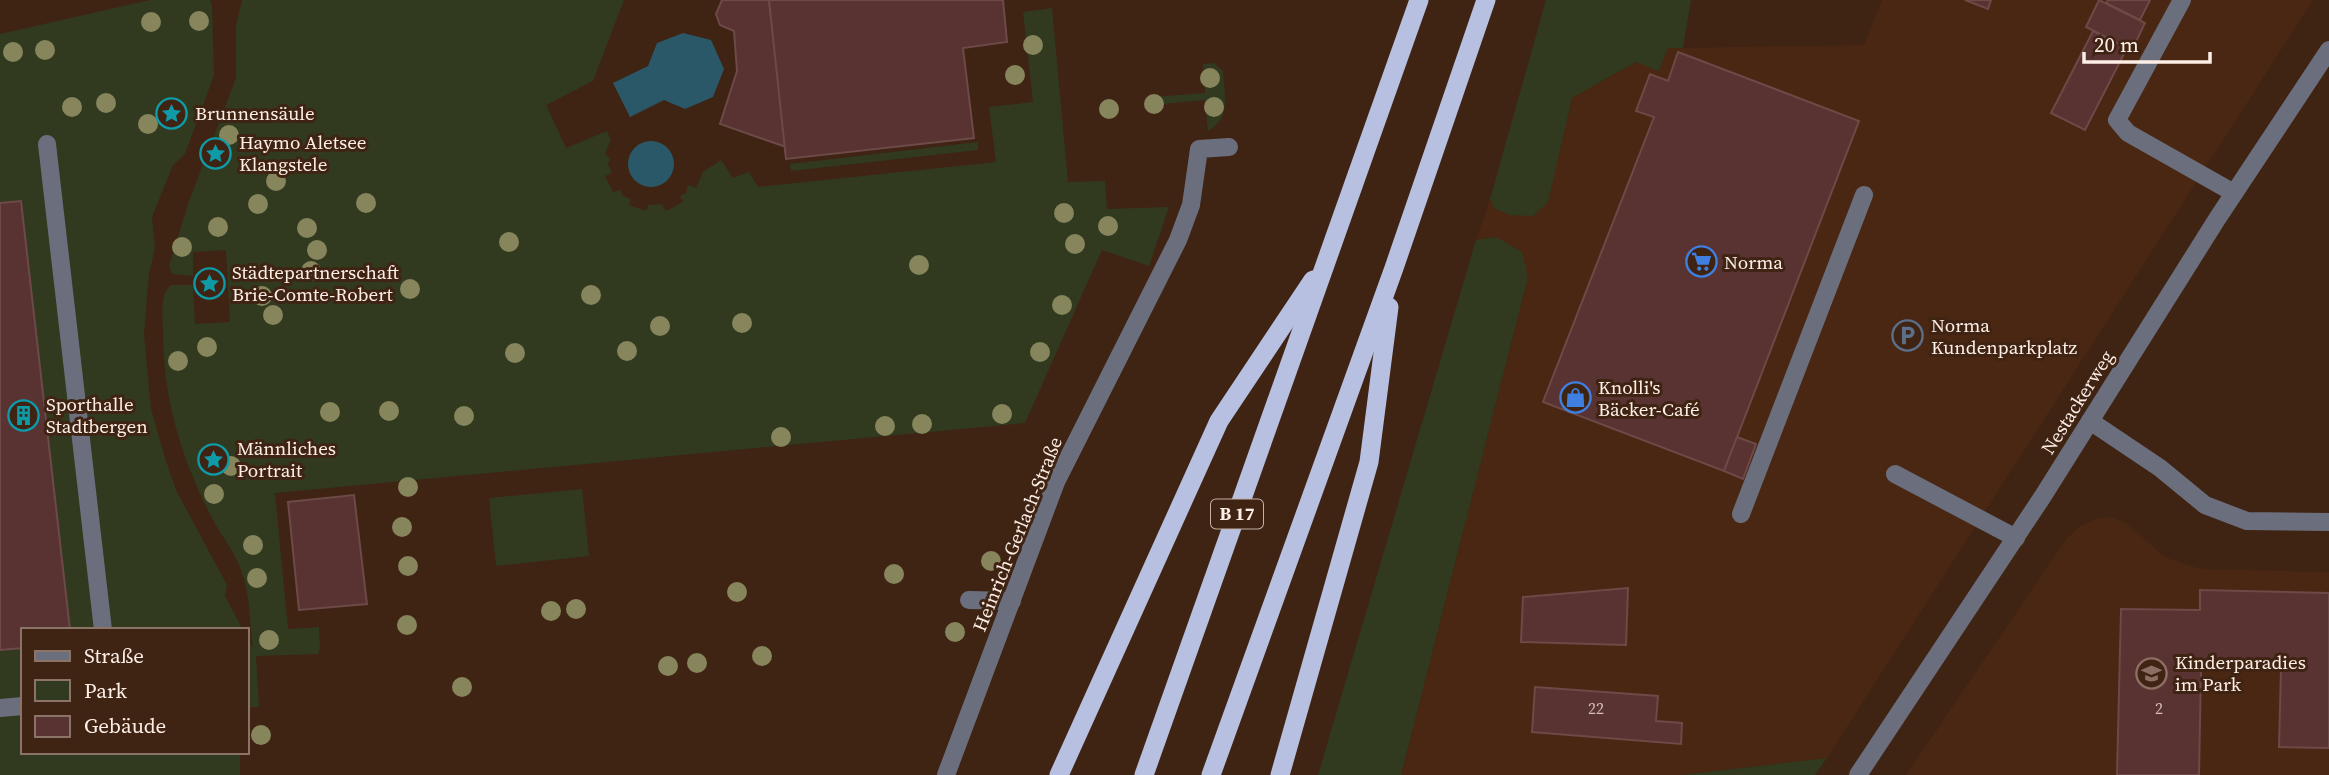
<svg xmlns="http://www.w3.org/2000/svg" width="2329" height="775" font-family="'Source Serif 4',serif">
	<style>
		.built { fill: #492713 }
		.green { fill: #313a1f }
		.water { fill: #2b5869 }
		.building { fill: #593232; stroke: #6d4948; stroke-width: 2 }
		.lines { fill: none; stroke-linecap: round; stroke-linejoin: round }
		.service { stroke: #6b6f7d; stroke-width: 18 }
		.minor { stroke: #6b6f7d; stroke-width: 18 }
		.tertiary { stroke: #6b6f7d; stroke-width: 18 }
		.trunk { stroke: #b7c0e0; stroke-width: 19 }
		.tree { fill: #86855c }
		.labels { text-anchor: middle; stroke-width: 6; stroke-linejoin: round; paint-order: stroke }
		.number-label { font-size: 16px; fill: #d4bfb9 }
		.shield { fill: #3f2313; stroke: #c4b1a7; stroke-width: 2 }
		.shield-label { font-size: 18px; font-weight: bold; fill: #fdeee6 }
		.poi-label { font-size: 19px; fill: #fdeee6; stroke: #3f2313; text-anchor: start }
		.street-label { font-size: 19px; fill: #fdeee6; stroke: #3f2313 }
	</style>
	<rect width="100%" height="100%" fill="#3f2313"/>
	<!-- built -->
	<g class="built">
		<polygon points="1882,0 2313,0 1827,758 1682,775 1401,775 1528,277 1496,237 1476,240 1490,199 1495,209 1547,202 1572,98 1636,62 1668,48 1864,45"/>
		<polygon points="2111,517 2126,523 2165,557 2200,569 2329,572 2329,775 1906,775 2066,539 2079,527 2098,518"/>
	</g>
	<!-- green -->
	<g class="green">
		<polygon points="150,0 210,0 212,5 214,75 185,154 173,165 152,217 155,248 149,274 144,334 151,409 166,461 176,490 227,585 225,596 243,630 23,630 23,752 240,752 240,775 0,775 0,34"/>
		<path d="M242,0h382l-31,81 -47,24 20,43 41,-17 4,9 -6,14 5,4 -2,7 4,8 -7,3 8,16 7,-2 3,6 8,3 -2,6 17,6 2,-6 14,-1 4,7 17,-9 -3,-6 6,-3 2,-8 8,3 7,-16 18,-12 12,18 16,-6 9,15 238,-25 -7,-55 44,-5 -10,-90 29,-4 16,174 37,-1 2,28 62,-2 -20,59 -47,-16 -77,173 -750,70 13,136 31,-2 1,22 -2,5 -62,2 3,51h-12v-69l6,10c-4,-26 -2,-52 -12,-78 -7,-20 -22,-37 -31,-56 -30,-59 -47,-117 -47,-183 0,-14 -4,-36 8,-46h22l2,39 35,-2 -4,-72 -33,2v24l-21,-2 -3,-8 19,-62 48,-126v-52z"/>
		<polygon points="1546,0 1691,0 1683,48 1668,48 1659,71 1636,62 1572,98 1548,202 1533,216 1510,215 1495,209 1490,199"/>
		<path d="M1214,63l9,8c1,23 9,47 -15,60l-3,-31 -53,5v-8l53,-4 -2,-29z"/>
		<polygon points="978,142 978,150 791,171 790,164"/>
		<polygon points="1496,237 1522,252 1528,277 1401,775 1318,775 1476,240"/>
		<polygon points="582,489 589,556 496,566 489,498"/>
		<polygon points="1827,758 1815,775 1682,775"/>
	</g>
	<!-- water -->
	<g class="water">
		<polygon points="683,33 711,40 724,69 713,97 685,109 664,100 630,117 613,83 648,66 657,43"/>
		<circle cx="651" cy="164" r="23"/>
	</g>
	<!-- building -->
	<g class="building">
		<polygon points="722,0 769,0 786,147 720,124 737,71 734,31 720,25 716,14"/>
		<polygon points="769,0 1003,0 1007,42 963,48 974,138 786,159"/>
		<polygon points="1965,0 1991,0 1988,9"/>
		<polygon points="2099,0 2145,23 2132,50 2086,27"/>
		<polygon points="2108,0 2150,0 2140,20 2106,3"/>
		<polygon points="2093,31 2127,48 2085,130 2051,113"/>
		<polygon points="1678,52 1859,121 1724,471 1543,402 1654,117 1636,111 1650,74 1668,81"/>
		<polygon points="21,201 70,630 23,630 23,648 0,650 0,203"/>
		<polygon points="1737,437 1756,444 1743,479 1724,471"/>
		<polygon points="354,495 367,604 299,610 288,502"/>
		<polygon points="1628,588 1626,645 1521,642 1523,597"/>
		<polygon points="2200,590 2329,593 2329,748 2279,747 2281,669 2201,668 2199,775 2117,775 2121,609 2200,610"/>
		<polygon points="1535,687 1658,696 1656,721 1682,723 1681,744 1532,732"/>
	</g>
	<g class="lines">
		<!-- service -->
		<g class="service">
			<polyline points="2182,0 2117,120 2128,133 2234,193"/>
			<polyline points="47,144 103,630"/>
			<polyline points="1895,474 2016,538"/>
			<polyline points="1741,514 1864,195"/>
			<polyline points="969,600 1012,601"/>
			<polyline points="0,708 23,706"/>
		</g>
		<!-- minor -->
		<g class="minor">
			<polyline points="2090,421 2160,468 2205,505 2247,521 2329,522"/>
			<polyline points="946,775 1056,482 1178,240 1191,205 1199,149 1229,147"/>
		</g>
		<!-- tertiary -->
		<polyline class="tertiary" points="1858,775 2043,496 2217,219 2329,50"/>
		<!-- trunk -->
		<g class="trunk">
			<polyline points="1059,775 1219,421 1313,280"/>
			<polyline points="1144,775 1419,0"/>
			<polyline points="1211,775 1394,268 1486,0"/>
			<polyline points="1280,775 1369,462 1389,307"/>
		</g>
	</g>
	<!-- trees -->
	<g class="tree">
		<circle cx="199" cy="21" r="10"/>
		<circle cx="151" cy="22" r="10"/>
		<circle cx="1033" cy="45" r="10"/>
		<circle cx="45" cy="50" r="10"/>
		<circle cx="13" cy="52" r="10"/>
		<circle cx="1015" cy="75" r="10"/>
		<circle cx="1210" cy="78" r="10"/>
		<circle cx="106" cy="103" r="10"/>
		<circle cx="1154" cy="104" r="10"/>
		<circle cx="72" cy="107" r="10"/>
		<circle cx="1214" cy="107" r="10"/>
		<circle cx="1109" cy="109" r="10"/>
		<circle cx="148" cy="124" r="10"/>
		<circle cx="229" cy="135" r="10"/>
		<circle cx="276" cy="181" r="10"/>
		<circle cx="366" cy="203" r="10"/>
		<circle cx="258" cy="204" r="10"/>
		<circle cx="1064" cy="213" r="10"/>
		<circle cx="1108" cy="226" r="10"/>
		<circle cx="218" cy="227" r="10"/>
		<circle cx="307" cy="228" r="10"/>
		<circle cx="509" cy="242" r="10"/>
		<circle cx="1075" cy="244" r="10"/>
		<circle cx="182" cy="247" r="10"/>
		<circle cx="317" cy="250" r="10"/>
		<circle cx="919" cy="265" r="10"/>
		<circle cx="311" cy="271" r="10"/>
		<circle cx="410" cy="289" r="10"/>
		<circle cx="591" cy="295" r="10"/>
		<circle cx="262" cy="296" r="10"/>
		<circle cx="1062" cy="305" r="10"/>
		<circle cx="273" cy="315" r="10"/>
		<circle cx="742" cy="323" r="10"/>
		<circle cx="660" cy="326" r="10"/>
		<circle cx="207" cy="347" r="10"/>
		<circle cx="627" cy="351" r="10"/>
		<circle cx="1040" cy="352" r="10"/>
		<circle cx="515" cy="353" r="10"/>
		<circle cx="178" cy="361" r="10"/>
		<circle cx="389" cy="411" r="10"/>
		<circle cx="330" cy="412" r="10"/>
		<circle cx="1002" cy="414" r="10"/>
		<circle cx="464" cy="416" r="10"/>
		<circle cx="922" cy="424" r="10"/>
		<circle cx="885" cy="426" r="10"/>
		<circle cx="781" cy="437" r="10"/>
		<circle cx="231" cy="466" r="10"/>
		<circle cx="408" cy="487" r="10"/>
		<circle cx="214" cy="494" r="10"/>
		<circle cx="402" cy="527" r="10"/>
		<circle cx="253" cy="545" r="10"/>
		<circle cx="991" cy="561" r="10"/>
		<circle cx="408" cy="566" r="10"/>
		<circle cx="894" cy="574" r="10"/>
		<circle cx="257" cy="578" r="10"/>
		<circle cx="737" cy="592" r="10"/>
		<circle cx="576" cy="609" r="10"/>
		<circle cx="551" cy="611" r="10"/>
		<circle cx="407" cy="625" r="10"/>
		<circle cx="955" cy="632" r="10"/>
		<circle cx="269" cy="640" r="10"/>
		<circle cx="762" cy="656" r="10"/>
		<circle cx="697" cy="663" r="10"/>
		<circle cx="668" cy="666" r="10"/>
		<circle cx="462" cy="687" r="10"/>
		<circle cx="261" cy="735" r="10"/>
	</g>
	<!-- icons -->
	<defs>
		<symbol id="sight-ring" viewBox="-11 -11 22 22"><circle r="9.5" fill="#3f2313" stroke="#0f9aa8" stroke-width="1.5"/><path d="M0-6L1.8-2.2L6-1.7L2.9 1.2L3.7 5.4L0 3.3L-3.7 5.4L-2.9 1.2L-6-1.7L-1.8-2.2Z" fill="#0f9aa8"/></symbol>
		<symbol id="supermarket-ring" viewBox="-11 -11 22 22"><circle r="9.5" fill="#3f2313" stroke="#3f7fe0" stroke-width="1.5"/><path d="M-6-5.5h2.5l.6 2H6L4.5 2H-2.5L-4.4-4H-6ZM-1.5 3.2a1.3 1.3 0 1 0 .1 0ZM3 3.2a1.3 1.3 0 1 0 .1 0Z" fill="#3f7fe0"/></symbol>
		<symbol id="parking-ring" viewBox="-11 -11 22 22"><circle r="9.5" fill="#3f2313" stroke="#5c6f8a" stroke-width="1.5"/><path d="M-3.5-5.5H1a3.5 3.5 0 0 1 0 7H-1V5.5H-3.5ZM-1-3.4V-.6H.8a1.4 1.4 0 0 0 0-2.8Z" fill="#5c6f8a"/></symbol>
		<symbol id="shop-ring" viewBox="-11 -11 22 22"><circle r="9.5" fill="#3f2313" stroke="#3f7fe0" stroke-width="1.5"/><path d="M-5-2.5h2.3a2.7 3.5 0 0 1 5.4 0H5L5.5 6h-11ZM-1.5-2.5h3a1.5 2.3 0 0 0-3 0Z" fill="#3f7fe0"/></symbol>
		<symbol id="building-ring" viewBox="-11 -11 22 22"><circle r="9.5" fill="#3f2313" stroke="#0f9aa8" stroke-width="1.5"/><path d="M-4-6H4V6H1V3H-1V6H-4ZM-2.5-4.3h1.7v1.8h-1.7ZM.8-4.3h1.7v1.8H.8ZM-2.5-1h1.7V.8h-1.7ZM.8-1h1.7V.8H.8Z" fill="#0f9aa8"/></symbol>
		<symbol id="school-ring" viewBox="-11 -11 22 22"><circle r="9.5" fill="#3f2313" stroke="#8d6e63" stroke-width="1.5"/><path d="M0-5L7-2L0 1L-7-2ZM-4 1L0 2.5L4 1V4Q0 6-4 4Z" fill="#8d6e63"/></symbol>
	</defs>
	<g fill-rule="evenodd">
		<use href="#sight-ring" x="154" y="96" width="35" height="35"/>
		<use href="#sight-ring" x="198" y="136" width="35" height="35"/>
		<use href="#supermarket-ring" x="1684" y="244" width="35" height="35"/>
		<use href="#sight-ring" x="192" y="266" width="35" height="35"/>
		<use href="#parking-ring" x="1890" y="318" width="35" height="35"/>
		<use href="#shop-ring" x="1558" y="380" width="35" height="35"/>
		<use href="#building-ring" x="6" y="398" width="35" height="35"/>
		<use href="#sight-ring" x="196" y="442" width="35" height="35"/>
		<use href="#school-ring" x="2134" y="656" width="35" height="35"/>
	</g>
	<g class="labels">
		<!-- number labels -->
		<g class="number-label">
			<text x="1596" y="714">22</text>
			<text x="2159" y="714">2</text>
		</g>
		<!-- shield labels -->
		<rect class="shield" x="1211" y="499.5" width="52" height="29" rx="5"/>
		<g class="shield-label">
			<text x="1237" y="520">B 17</text>
		</g>
		<!-- poi labels -->
		<g class="poi-label">
			<text x="195" y="120">Brunnensäule</text>
			<text x="239" y="149">Haymo Aletsee<tspan x="239" dy="22">Klangstele</tspan></text>
			<text x="1724" y="269">Norma</text>
			<text x="232" y="279">Städtepartnerschaft<tspan x="232" dy="22">Brie-Comte-Robert</tspan></text>
			<text x="1931" y="332">Norma<tspan x="1931" dy="22">Kundenparkplatz</tspan></text>
			<text x="1598" y="394">Knolli's<tspan x="1598" dy="22">Bäcker-Café</tspan></text>
			<text x="46" y="411">Sporthalle<tspan x="46" dy="22">Stadtbergen</tspan></text>
			<text x="237" y="455">Männliches<tspan x="237" dy="22">Portrait</tspan></text>
			<text x="2175" y="669">Kinderparadies<tspan x="2175" dy="22">im Park</tspan></text>
		</g>
		<!-- street labels -->
		<g class="street-label">
			<text transform="translate(2077 402) rotate(-58)" y="7">Nestackerweg</text>
			<text transform="translate(1017 534) rotate(-68)" y="7">Heinrich-Gerlach-Straße</text>
		</g>
	</g>
	<!-- legend -->
	<rect x="21" y="628" width="228" height="126" fill="#3f2313" stroke="#8b7467" stroke-width="2"/>
	<rect x="35" y="651" width="35" height="10" fill="#6b6f7d" stroke="#8b7467" stroke-width="2"/>
	<text x="84" y="663" font-size="21" fill="#fdeee6">Straße</text>
	<rect x="35" y="680" width="35" height="21" fill="#313a1f" stroke="#8b7467" stroke-width="2"/>
	<text x="84" y="698" font-size="21" fill="#fdeee6">Park</text>
	<rect x="35" y="716" width="35" height="21" fill="#593232" stroke="#8b7467" stroke-width="2"/>
	<text x="84" y="733" font-size="21" fill="#fdeee6">Gebäude</text>
	<!-- scale -->
	<path d="M2084 52v10h126v-10" fill="none" stroke="#fdeee6" stroke-width="3.5"/>
	<text x="2094" y="52" font-size="21" fill="#fdeee6" stroke="#3f2313" stroke-width="5" paint-order="stroke">20 m</text>
</svg>
